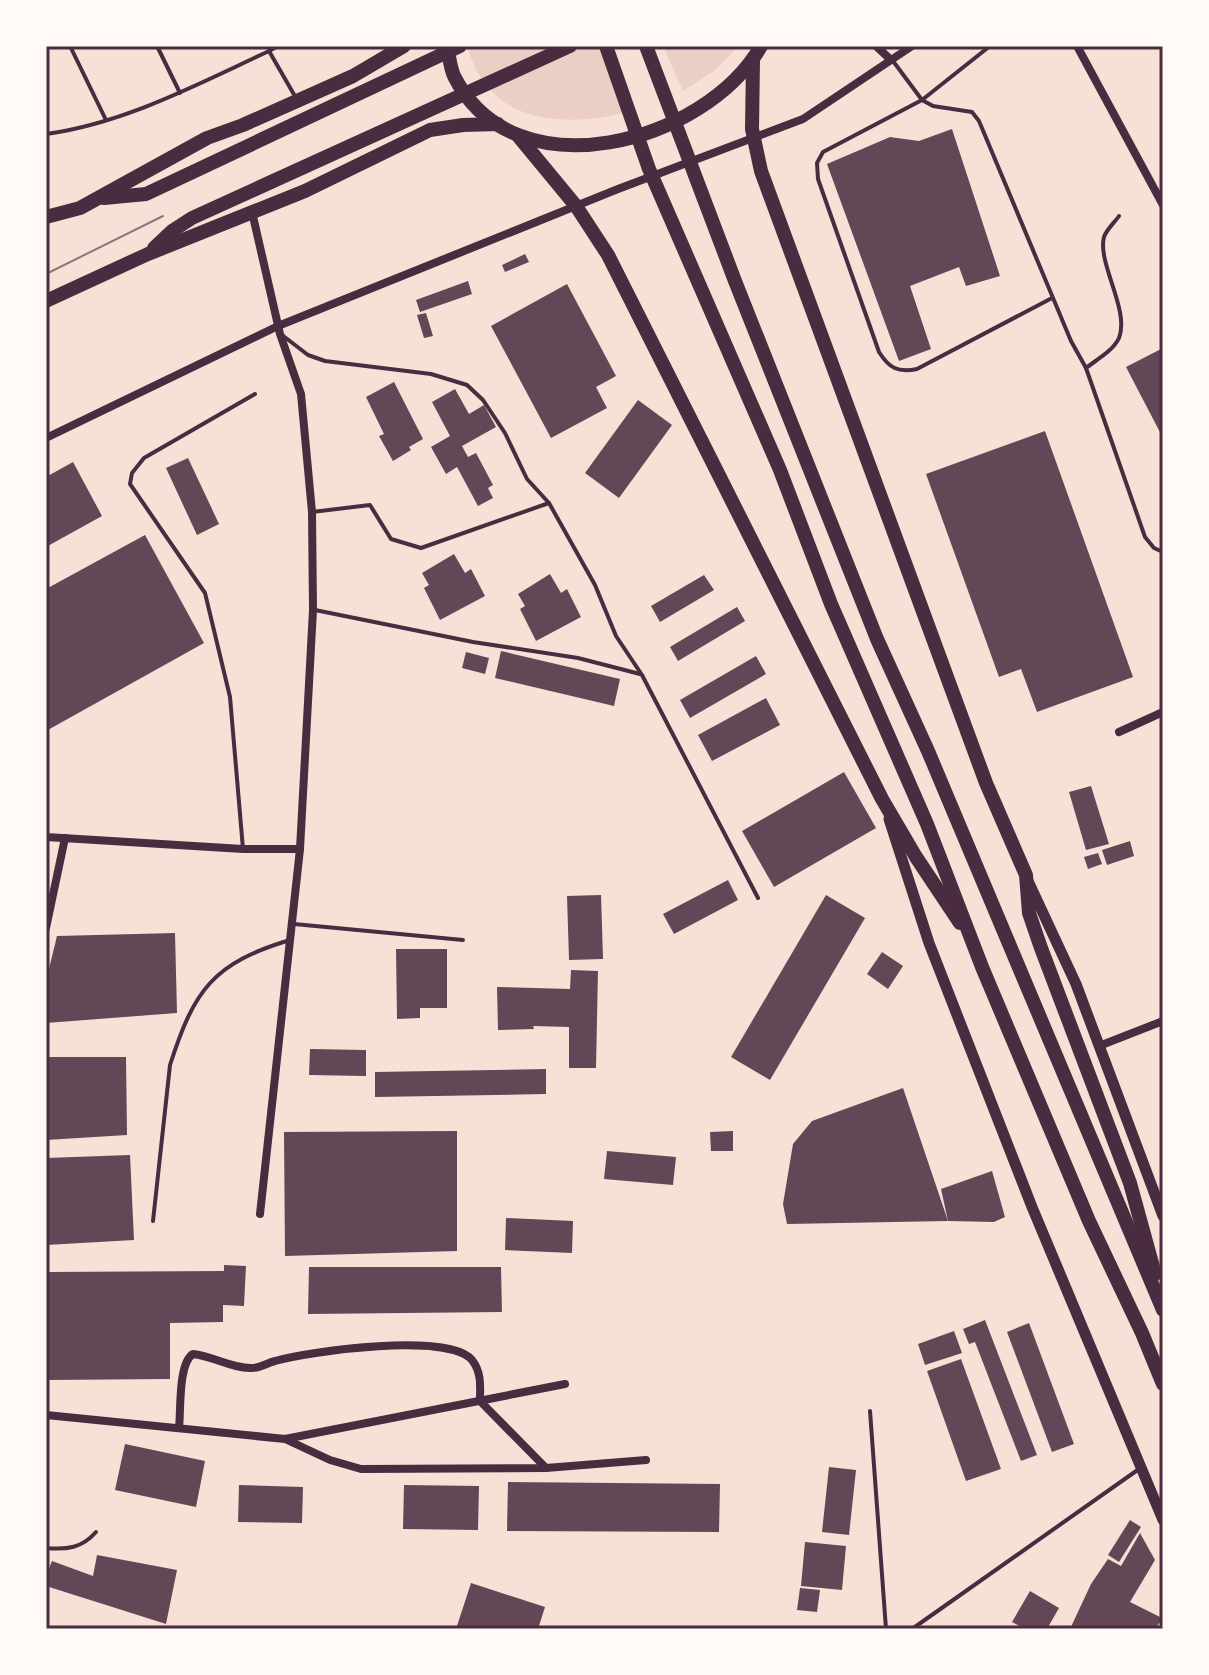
<svg xmlns="http://www.w3.org/2000/svg" width="1209" height="1675" font-family="Signika,sans-serif">
	<style>
		.green { fill: #ebcfc5 }
		.building { fill: #644757 }
		.lines { fill: none; stroke-linecap: round; stroke-linejoin: round }
		.service { stroke: #4a2c40; stroke-width: 4 }
		.minor { stroke: #4a2c40; stroke-width: 8 }
		.tertiary { stroke: #4a2c40; stroke-width: 11 }
		.primary { stroke: #4a2c40; stroke-width: 14 }
		.trunk { stroke: #4a2c40; stroke-width: 14 }
		.tram { stroke: #8f747c; stroke-width: 2 }
		.neatline { fill: none; stroke: #4a2c40; stroke-width: 3 }
	</style>
	<rect width="100%" height="100%" fill="#f7e1d7"/>
	<!-- green -->
	<g class="green">
		<path d="M467,46h134l24,67c-68,15 -136,10 -158,-67z"/>
		<polygon points="663,46 739,46 715,70 683,91"/>
	</g>
	<!-- building -->
	<g class="building">
		<polygon points="952,129 1000,276 966,286 959,267 910,286 931,349 899,361 827,164 890,137 919,141"/>
		<polygon points="525,254 529,262 505,272 502,265"/>
		<polygon points="468,281 472,294 420,312 416,300"/>
		<polygon points="567,284 616,376 596,387 607,408 551,438 491,326"/>
		<polygon points="426,313 433,336 424,338 417,315"/>
		<polygon points="1161,349 1163,353 1163,438 1126,367"/>
		<polygon points="394,382 423,439 409,447 411,450 393,461 379,436 384,434 366,397"/>
		<polygon points="455,389 469,414 484,405 496,427 462,446 468,457 476,453 493,485 488,488 493,498 478,506 457,467 446,474 431,447 450,436 432,402"/>
		<polygon points="638,400 672,425 619,498 585,473"/>
		<polygon points="1045,431 1133,677 1037,712 1021,669 999,677 926,474"/>
		<polygon points="188,458 219,524 197,535 166,468"/>
		<polygon points="73,462 102,516 46,547 46,477"/>
		<polygon points="145,535 204,643 46,731 46,589"/>
		<polygon points="454,554 465,573 471,569 485,596 440,620 424,588 429,585 422,573"/>
		<polygon points="550,574 561,593 567,589 581,617 536,641 520,609 525,606 518,594"/>
		<polygon points="704,575 714,590 660,622 651,606"/>
		<polygon points="737,607 745,621 678,661 670,647"/>
		<polygon points="501,651 620,679 614,706 495,678"/>
		<polygon points="466,652 489,658 485,674 462,668"/>
		<polygon points="756,656 766,674 690,718 680,700"/>
		<polygon points="766,698 780,725 712,761 698,735"/>
		<polygon points="844,772 876,828 774,887 742,831"/>
		<polygon points="1091,786 1109,844 1086,850 1069,792"/>
		<polygon points="1130,841 1134,856 1107,865 1102,850"/>
		<polygon points="1098,853 1102,864 1088,869 1084,857"/>
		<polygon points="728,880 738,900 674,934 663,914"/>
		<polygon points="601,895 603,959 569,960 567,896"/>
		<polygon points="826,895 865,918 770,1080 731,1057"/>
		<polygon points="175,933 177,1013 46,1023 46,981 57,936"/>
		<polygon points="396,949 447,949 447,1008 420,1008 420,1018 397,1019"/>
		<polygon points="882,952 903,966 888,989 867,974"/>
		<polygon points="571,970 598,971 596,1068 569,1068 569,1027 533,1026 534,1029 498,1030 497,987 570,989"/>
		<polygon points="310,1049 366,1050 366,1076 309,1075"/>
		<polygon points="46,1057 126,1057 127,1135 46,1140"/>
		<polygon points="546,1069 546,1094 375,1097 375,1072"/>
		<polygon points="903,1088 948,1221 787,1224 783,1204 793,1144 812,1121"/>
		<polygon points="457,1131 457,1251 285,1256 284,1132"/>
		<polygon points="733,1131 733,1151 711,1151 710,1132"/>
		<polygon points="607,1151 676,1157 673,1185 604,1179"/>
		<polygon points="130,1155 134,1240 46,1245 46,1158"/>
		<polygon points="992,1171 1005,1217 994,1222 948,1221 941,1189"/>
		<polygon points="506,1218 573,1221 572,1253 505,1250"/>
		<polygon points="224,1265 246,1266 244,1306 223,1305 223,1322 170,1323 170,1379 46,1380 46,1272 224,1271"/>
		<polygon points="309,1267 501,1267 502,1312 308,1314"/>
		<polygon points="985,1320 1037,1455 1021,1461 975,1342 969,1344 963,1329"/>
		<polygon points="1029,1323 1074,1444 1052,1452 1007,1332"/>
		<polygon points="954,1331 962,1353 925,1365 918,1344"/>
		<polygon points="961,1359 1001,1469 966,1481 927,1371"/>
		<polygon points="125,1444 205,1461 196,1507 115,1490"/>
		<polygon points="829,1467 856,1470 849,1535 822,1532"/>
		<polygon points="508,1482 720,1484 719,1532 507,1531"/>
		<polygon points="239,1485 303,1487 302,1523 238,1522"/>
		<polygon points="404,1485 479,1486 478,1530 403,1529"/>
		<polygon points="1130,1520 1141,1527 1119,1562 1108,1555"/>
		<polygon points="1140,1533 1155,1560 1130,1602 1162,1618 1156,1629 1070,1629 1091,1584 1108,1559 1121,1566"/>
		<polygon points="805,1542 846,1546 842,1590 801,1586"/>
		<polygon points="97,1555 177,1570 166,1624 46,1586 46,1576 52,1561 93,1576"/>
		<polygon points="471,1583 545,1607 538,1629 456,1629"/>
		<polygon points="800,1588 820,1590 817,1612 797,1610"/>
		<polygon points="1030,1591 1059,1608 1047,1629 1025,1629 1012,1622"/>
	</g>
	<g class="lines">
		<!-- service -->
		<g class="service">
			<polyline points="70,46 106,120"/>
			<polyline points="157,46 180,93"/>
			<path d="M990,46l-68,54 -99,52 -6,11 1,16 61,173c10,16 19,21 38,17l135,-71"/>
			<polyline points="269,51 278,46"/>
			<polyline points="893,61 922,100 933,106 972,112 979,121 1071,341 1086,368 1145,537 1154,548 1163,552"/>
			<path d="M46,134c79,-11 152,-50 223,-83l27,47"/>
			<polyline points="282,335 308,355 325,361 431,374 467,385 483,400 505,433 527,479 549,503 595,585 616,636 642,675 758,898"/>
			<path d="M1086,368c10,-8 27,-17 33,-30 11,-28 -22,-75 -15,-101 2,-7 11,-15 15,-21"/>
			<polyline points="312,512 370,505 391,539 421,548 549,503"/>
			<polyline points="315,610 473,642 578,658 640,674"/>
			<polyline points="243,849 230,697 205,593 130,484 132,473 144,458 255,394"/>
			<polyline points="294,924 463,940"/>
			<path d="M153,1221l17,-156c24,-75 43,-102 120,-125"/>
			<polyline points="870,1411 886,1629"/>
			<path d="M46,1548c21,2 36,0 50,-16"/>
			<polyline points="912,1629 1139,1469"/>
		</g>
		<!-- minor -->
		<g class="minor">
			<polyline points="876,46 891,60"/>
			<polyline points="1077,46 1163,205"/>
			<polyline points="252,212 280,334 301,394 312,512 313,610 300,849 260,1214"/>
			<polyline points="46,438 278,326 618,189 803,119 912,46"/>
			<polyline points="1119,732 1163,712"/>
			<polyline points="46,837 243,849 300,849"/>
			<polyline points="46,928 65,838"/>
			<polyline points="1099,1046 1163,1021"/>
			<polyline points="46,1415 285,1439 565,1384"/>
			<path d="M179,1428c2,-17 -1,-65 14,-74 20,2 40,15 59,14 8,0 15,-5 23,-7 35,-10 174,-29 197,-1 10,13 8,26 8,41l66,67"/>
			<polyline points="285,1439 330,1460 361,1469 546,1468 646,1460"/>
		</g>
		<!-- tertiary -->
		<g class="tertiary">
			<polyline points="889,819 929,943 1032,1207 1163,1520"/>
			<polyline points="1029,883 1076,984 1163,1216"/>
		</g>
		<!-- primary -->
		<g class="primary">
			<path d="M447,46c2,9 3,21 7,30 60,120 252,67 307,-30"/>
			<polyline points="104,198 146,194 460,46"/>
			<polyline points="46,217 80,208 207,138 243,125 353,76 404,46"/>
			<polyline points="154,248 172,231 192,218 570,46"/>
			<polyline points="46,301 148,254 305,191 430,130 463,125 498,124"/>
		</g>
		<!-- trunk -->
		<g class="trunk">
			<polyline points="606,46 649,169 780,470 831,604 927,824 982,967 1089,1221 1142,1333 1163,1384"/>
			<polyline points="646,46 735,281 877,639 928,751 1163,1310"/>
			<polyline points="753,61 752,129 761,171 986,783 1026,875 1029,913 1041,948 1130,1183 1155,1274"/>
			<polyline points="519,137 576,206 608,255 882,799 916,857 960,923"/>
		</g>
		<!-- tram -->
		<polyline class="tram" points="46,274 163,216"/>
	</g>
	<!-- border -->
	<rect width="1209" height="1675" fill="none" stroke="#fffaf5" stroke-width="96"/>
	<rect x="48" y="48" width="1113" height="1579" class="neatline"/>
</svg>
